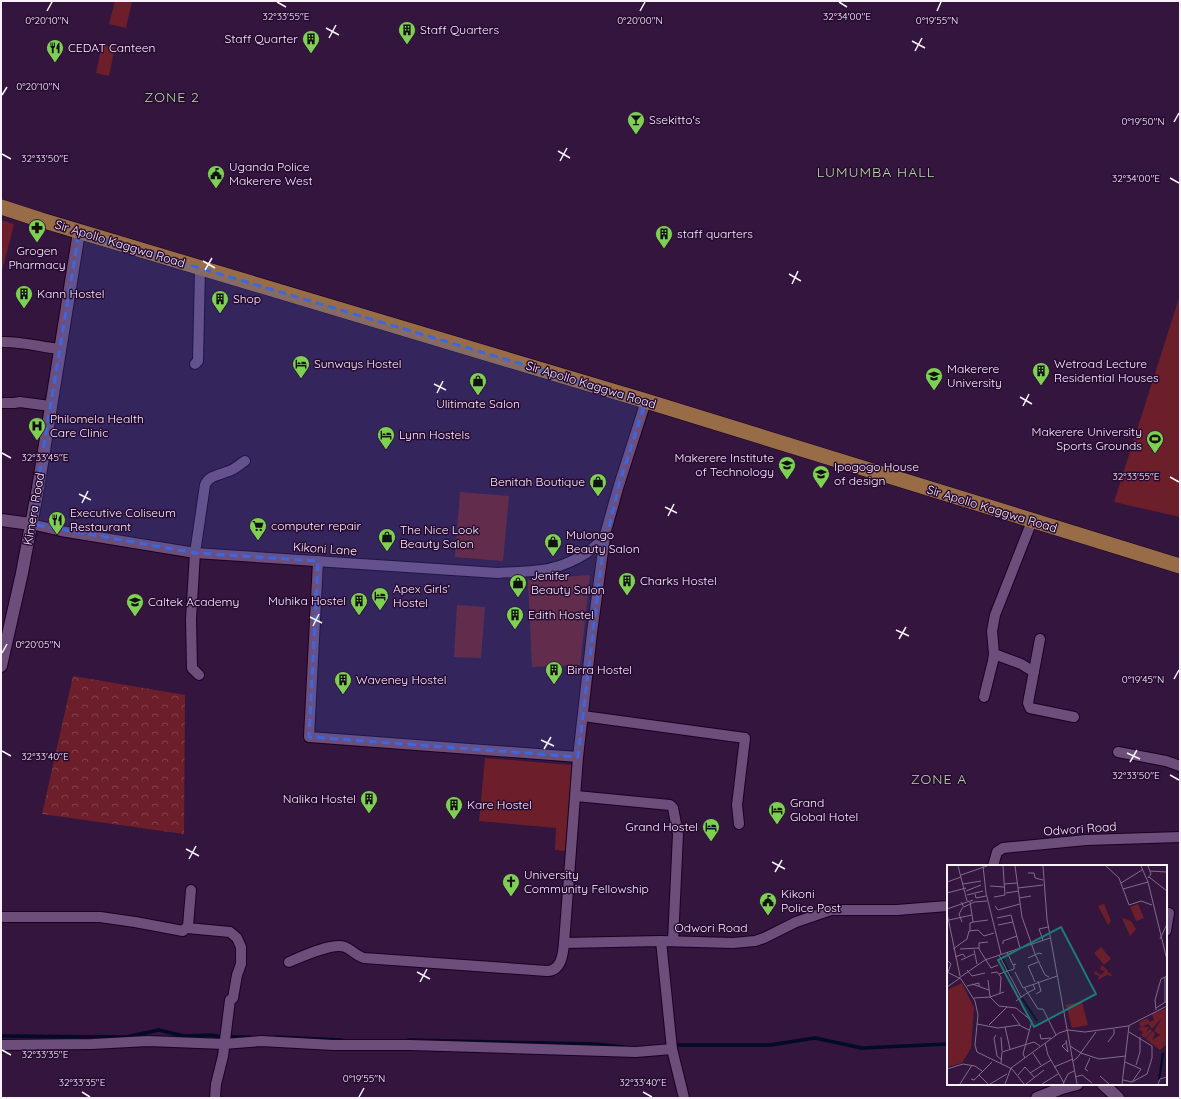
<svg xmlns="http://www.w3.org/2000/svg" width="1181" height="1099" font-family="Quicksand,sans-serif">
	<style>
		.grass { fill: #6c1f2a }
		.park { fill: url(#park-crowns) }
		.lines { fill: none; stroke-linecap: round; stroke-linejoin: round }
		.stream { stroke: #000b26; stroke-width: 3.5 }
		.minor-casing { stroke: #1a0023; stroke-width: 12 }
		.tertiary-casing { stroke: #1a0023; stroke-width: 14 }
		.primary-casing { stroke: #1a0023; stroke-width: 16 }
		.minor { stroke: #6d4d7a; stroke-width: 10 }
		.tertiary { stroke: #6d4d7a; stroke-width: 12 }
		.primary { stroke: #986c46; stroke-width: 15 }
		.marked { fill: #3e67dd; fill-opacity: 0.2; stroke: #3e67dd; stroke-width: 3; stroke-dasharray: 8 5; stroke-linejoin: round }
		.ticks { fill: none; stroke: #f9f2fc; stroke-width: 1.5 }
		.labels { text-anchor: middle; stroke-width: 3; stroke-linejoin: round; paint-order: stroke }
		.poi-label { font-size: 12px; fill: #f9f2fc; stroke: #290a33; text-anchor: start }
		.street-label { font-size: 12px; fill: #f9f2fc; stroke: #290a33 }
		.quarter-label { font-size: 14px; letter-spacing: 1px; fill: #aedb9a; stroke: #290a33 }
		.inset-river { fill: none; stroke: #000b26; stroke-width: 2 }
		.inset-road { fill: none; stroke: #826d8a; stroke-width: 1 }
		.view { fill: #1b7c75; fill-opacity: 0.15; stroke: #1b7c75; stroke-width: 2 }
		.inset-edge { fill: none; stroke: #f9f2fc; stroke-width: 2 }
		.ticks-label { font-size: 10px; text-anchor: middle; fill: #f9f2fc; stroke: #290a33; stroke-width: 3; stroke-linejoin: round; paint-order: stroke }
	</style>
	<defs>
		<pattern id="park-crowns" width="20" height="18" patternUnits="userSpaceOnUse"><rect width="20" height="18" fill="#6c1f2a"/><path d="M2 6a3 3 0 1 1 6 0M12 15a3 3 0 1 1 6 0" fill="none" stroke="#82404a"/></pattern>
	</defs>
	<rect width="100%" height="100%" fill="#33153e"/>
	<!-- grass -->
	<g class="grass">
		<polygon points="115,1 132,1 126,28 109,24"/>
		<polygon points="102,45 115,47 109,76 96,73"/>
		<polygon points="1,220 14,224 2,271 1,272"/>
		<polygon points="1180,295 1180,517 1114,502"/>
		<polygon points="460,492 509,496 503,561 455,557"/>
		<polygon points="590,575 580,665 532,667 528,580"/>
		<polygon points="457,605 485,607 481,658 454,657"/>
		<polygon points="485,758 572,765 565,851 555,850 556,828 479,821"/>
	</g>
	<!-- park -->
	<polygon class="park" points="73,676 185,695 184,834 42,814"/>
	<g class="lines">
		<!-- stream -->
		<g class="stream">
			<polyline points="1,1036 126,1037 159,1030 184,1036 212,1035 221,1037 250,1037"/>
			<polyline points="276,1037 342,1040"/>
			<polyline points="408,1040 595,1044 624,1047"/>
			<polyline points="674,1045 770,1045 815,1038 862,1048 948,1044"/>
		</g>
		<defs>
			<g id="minor">
				<path d="M1,342c20,-1 39,5 59,7"/>
				<polyline points="195,364 198,361 200,268"/>
				<polyline points="1,403 14,403 20,402 50,406"/>
				<path d="M31,524l30,7 134,22 303,20c14,-1 29,-1 44,-3 21,-3 52,-16 63,-36"/>
				<polyline points="318,561 309,737 578,757"/>
				<polyline points="1040,639 1028,703 1030,708 1074,717"/>
				<polyline points="994,654 1021,664 1034,672"/>
				<path d="M199,675l-7,-7 -1,-49 4,-66 10,-68c4,-10 15,-10 24,-14 6,-2 11,-7 16,-10"/>
				<polyline points="984,697 993,661 994,654 992,631 995,615 1032,521"/>
				<polyline points="583,716 745,738 737,805 739,824"/>
				<polyline points="1118,752 1166,761 1180,766"/>
				<polyline points="576,796 670,805 673,808 678,834 673,941"/>
				<polyline points="993,866 997,852 1003,848 1086,840 1180,837"/>
				<polyline points="1,917 100,917 135,922 183,931 188,926 191,890"/>
				<polyline points="187,928 230,932 237,938 241,947 241,964 237,975 233,998 230,1000 223,1056 216,1084 215,1098"/>
				<polyline points="1166,931 1169,913"/>
				<polyline points="661,941 672,1049 684,1098"/>
				<polyline points="564,943 661,941 733,943 755,941 764,938 796,922 831,910 897,910 922,908 948,906"/>
				<path d="M289,962c12,-5 44,-20 56,-15 7,3 12,9 19,11l183,13c14,0 16,-16 17,-28l14,-186 14,-124 10,-75 4,-27 13,-46 27,-84"/>
				<polyline points="1,1045 92,1044 148,1041 224,1044 261,1041 333,1045 410,1045 636,1052 672,1049"/>
			</g>
			<g id="tertiary">
				<polyline points="1,520 31,524"/>
				<polyline points="1,666 22,573 38,488 79,232"/>
				<polyline points="1103,1084 1118,1098"/>
				<polyline points="1037,1098 1062,1088 1077,1084"/>
			</g>
			<polyline id="primary" points="1,207 41,220 646,401 1180,566"/>
		</defs>
		<!-- minor casing -->
		<use href="#minor" class="minor-casing"/>
		<!-- tertiary casing -->
		<use href="#tertiary" class="tertiary-casing"/>
		<!-- primary casing -->
		<use href="#primary" class="primary-casing"/>
		<!-- minor -->
		<use href="#minor" class="minor"/>
		<!-- tertiary -->
		<use href="#tertiary" class="tertiary"/>
		<!-- primary -->
		<use href="#primary" class="primary"/>
	</g>
	<!-- marked area -->
	<path class="marked" d="M79,232l567,169 -27,84 -17,73 -24,199 -269,-20 9,-176 -123,-8 -164,-29z"/>
	<!-- ticks -->
	<path class="ticks" d="M277,2l9,5M839,2l8,5M47,11l5,-9M640,11l5,-9M937,11l4,-9M326,28l13,7M329,38l7,-13M912,41l13,7M915,51l7,-13M2,95l5,-8M1174,122l5,-9M558,151l12,7M2,154l9,5M560,161l7,-13M1170,178l9,5M203,261l12,7M205,270l7,-12M789,274l12,7M792,284l6,-13M434,384l12,6M437,393l6,-12M1020,397l12,7M1023,406l6,-12M2,453l9,5M1170,477l9,5M79,494l12,6M82,503l6,-12M665,507l12,6M668,516l6,-12M310,617l12,6M313,626l6,-12M896,630l13,6M899,639l7,-12M2,653l5,-9M1174,679l5,-9M541,740l13,6M544,749l7,-12M2,751l9,5M1127,753l13,6M1130,762l7,-12M1170,775l9,5M186,849l13,7M189,859l7,-13M772,862l13,7M775,872l7,-12M417,972l13,7M420,982l7,-13M2,1050l9,5M82,1092l8,5M643,1092l9,5M359,1097l5,-9"/>
	<!-- icons -->
	<defs>
		<symbol id="building-pin" viewBox="-11 -11 22 30"><path d="M0 17L-7.5 6A9.5 9.5 0 1 1 7.5 6Z" fill="#7ed053" stroke="#290a33"/><path d="M-4-6H4V6H1V3H-1V6H-4ZM-2.5-4.3h1.7v1.8h-1.7ZM.8-4.3h1.7v1.8H.8ZM-2.5-1h1.7V.8h-1.7ZM.8-1h1.7V.8H.8Z" fill="#111"/></symbol>
		<symbol id="restaurant-pin" viewBox="-11 -11 22 30"><path d="M0 17L-7.5 6A9.5 9.5 0 1 1 7.5 6Z" fill="#7ed053" stroke="#290a33"/><path d="M-5-6h1v4h1v-4h1v4h1v-4h1v5L-1.5 .5V6h-2V.5L-5-1ZM5-6V6H3V1.5H1.5Q1.5-4 5-6Z" fill="#111"/></symbol>
		<symbol id="bar-pin" viewBox="-11 -11 22 30"><path d="M0 17L-7.5 6A9.5 9.5 0 1 1 7.5 6Z" fill="#7ed053" stroke="#290a33"/><path d="M-6-5H6L.8 .8V4.5H3.5V6h-7V4.5H-.8V.8Z" fill="#111"/></symbol>
		<symbol id="civic-pin" viewBox="-11 -11 22 30"><path d="M0 17L-7.5 6A9.5 9.5 0 1 1 7.5 6Z" fill="#7ed053" stroke="#290a33"/><path d="M-.6-6.5H3V-4.5H.6V-3L4-1V1h2V6H-6V1h2V-1L-.6-3ZM-1.2 2.5V6h2.4V2.5Z" fill="#111"/></symbol>
		<symbol id="pharmacy-pin" viewBox="-11 -11 22 30"><path d="M0 17L-7.5 6A9.5 9.5 0 1 1 7.5 6Z" fill="#7ed053" stroke="#290a33"/><path d="M-2-6h4v4h4v4h-4v4h-4v-4h-4v-4h4Z" fill="#111"/></symbol>
		<symbol id="hotel-pin" viewBox="-11 -11 22 30"><path d="M0 17L-7.5 6A9.5 9.5 0 1 1 7.5 6Z" fill="#7ed053" stroke="#290a33"/><path d="M-6-4.5h1.5V1H6V5H4.5V3h-9V5H-6ZM-4 0a1.8 1.8 0 1 1 3.6 0ZM.5 0V-2.5h3Q6-2.5 6 0Z" fill="#111"/></symbol>
		<symbol id="university-pin" viewBox="-11 -11 22 30"><path d="M0 17L-7.5 6A9.5 9.5 0 1 1 7.5 6Z" fill="#7ed053" stroke="#290a33"/><path d="M0-5L7-2L0 1L-7-2ZM-4 1L0 2.5L4 1V4Q0 6-4 4Z" fill="#111"/></symbol>
		<symbol id="shop-pin" viewBox="-11 -11 22 30"><path d="M0 17L-7.5 6A9.5 9.5 0 1 1 7.5 6Z" fill="#7ed053" stroke="#290a33"/><path d="M-5-2.5h2.3a2.7 3.5 0 0 1 5.4 0H5L5.5 6h-11ZM-1.5-2.5h3a1.5 2.3 0 0 0-3 0Z" fill="#111"/></symbol>
		<symbol id="hospital-pin" viewBox="-11 -11 22 30"><path d="M0 17L-7.5 6A9.5 9.5 0 1 1 7.5 6Z" fill="#7ed053" stroke="#290a33"/><path d="M-5-5h3v3.5h4V-5h3V5h-3V1.5h-4V5h-3Z" fill="#111"/></symbol>
		<symbol id="stadium-pin" viewBox="-11 -11 22 30"><path d="M0 17L-7.5 6A9.5 9.5 0 1 1 7.5 6Z" fill="#7ed053" stroke="#290a33"/><path d="M0-5a6.5 5 0 1 0 0 10a6.5 5 0 1 0 0-10ZM-3.5-1.8h7v3.6h-7Z" fill="#111"/></symbol>
		<symbol id="supermarket-pin" viewBox="-11 -11 22 30"><path d="M0 17L-7.5 6A9.5 9.5 0 1 1 7.5 6Z" fill="#7ed053" stroke="#290a33"/><path d="M-6-5.5h2.5l.6 2H6L4.5 2H-2.5L-4.4-4H-6ZM-1.5 3.2a1.3 1.3 0 1 0 .1 0ZM3 3.2a1.3 1.3 0 1 0 .1 0Z" fill="#111"/></symbol>
		<symbol id="school-pin" viewBox="-11 -11 22 30"><path d="M0 17L-7.5 6A9.5 9.5 0 1 1 7.5 6Z" fill="#7ed053" stroke="#290a33"/><path d="M0-5L7-2L0 1L-7-2ZM-4 1L0 2.5L4 1V4Q0 6-4 4Z" fill="#111"/></symbol>
		<symbol id="church-pin" viewBox="-11 -11 22 30"><path d="M0 17L-7.5 6A9.5 9.5 0 1 1 7.5 6Z" fill="#7ed053" stroke="#290a33"/><path d="M-1.2-6h2.4v3.5h3.3v2.4h-3.3V6h-2.4V-.1h-3.3v-2.4h3.3Z" fill="#111"/></symbol>
	</defs>
	<g fill-rule="evenodd">
		<use href="#building-pin" x="397" y="20" width="20" height="27"/>
		<use href="#building-pin" x="301" y="29" width="20" height="27"/>
		<use href="#restaurant-pin" x="45" y="38" width="20" height="27"/>
		<use href="#bar-pin" x="626" y="110" width="20" height="27"/>
		<use href="#civic-pin" x="206" y="164" width="20" height="27"/>
		<use href="#pharmacy-pin" x="27" y="218" width="20" height="27"/>
		<use href="#building-pin" x="654" y="224" width="20" height="27"/>
		<use href="#building-pin" x="14" y="284" width="20" height="27"/>
		<use href="#building-pin" x="210" y="289" width="20" height="27"/>
		<use href="#hotel-pin" x="291" y="354" width="20" height="27"/>
		<use href="#building-pin" x="1031" y="361" width="20" height="27"/>
		<use href="#university-pin" x="924" y="366" width="20" height="27"/>
		<use href="#shop-pin" x="468" y="371" width="20" height="27"/>
		<use href="#hospital-pin" x="27" y="416" width="20" height="27"/>
		<use href="#hotel-pin" x="376" y="425" width="20" height="27"/>
		<use href="#stadium-pin" x="1145" y="429" width="20" height="27"/>
		<use href="#university-pin" x="777" y="455" width="20" height="27"/>
		<use href="#university-pin" x="811" y="464" width="20" height="27"/>
		<use href="#shop-pin" x="588" y="472" width="20" height="27"/>
		<use href="#restaurant-pin" x="47" y="510" width="20" height="27"/>
		<use href="#supermarket-pin" x="248" y="516" width="20" height="27"/>
		<use href="#shop-pin" x="377" y="527" width="20" height="27"/>
		<use href="#shop-pin" x="543" y="532" width="20" height="27"/>
		<use href="#building-pin" x="617" y="571" width="20" height="27"/>
		<use href="#shop-pin" x="508" y="573" width="20" height="27"/>
		<use href="#hotel-pin" x="370" y="586" width="20" height="27"/>
		<use href="#building-pin" x="349" y="591" width="20" height="27"/>
		<use href="#school-pin" x="125" y="592" width="20" height="27"/>
		<use href="#building-pin" x="505" y="605" width="20" height="27"/>
		<use href="#building-pin" x="544" y="660" width="20" height="27"/>
		<use href="#building-pin" x="333" y="670" width="20" height="27"/>
		<use href="#building-pin" x="359" y="789" width="20" height="27"/>
		<use href="#building-pin" x="444" y="795" width="20" height="27"/>
		<use href="#hotel-pin" x="767" y="800" width="20" height="27"/>
		<use href="#hotel-pin" x="701" y="817" width="20" height="27"/>
		<use href="#church-pin" x="501" y="872" width="20" height="27"/>
		<use href="#civic-pin" x="758" y="891" width="20" height="27"/>
	</g>
	<g class="labels">
		<!-- poi labels -->
		<g class="poi-label">
			<text x="420" y="34">Staff Quarters</text>
			<text x="298" y="43" text-anchor="end">Staff Quarter</text>
			<text x="68" y="52">CEDAT Canteen</text>
			<text x="649" y="124">Ssekitto's</text>
			<text x="229" y="171">Uganda Police<tspan x="229" dy="14">Makerere West</tspan></text>
			<text x="677" y="238">staff quarters</text>
			<text x="37" y="255" text-anchor="middle">Grogen<tspan x="37" dy="14">Pharmacy</tspan></text>
			<text x="37" y="298">Kann Hostel</text>
			<text x="233" y="303">Shop</text>
			<text x="314" y="368">Sunways Hostel</text>
			<text x="1054" y="368">Wetroad Lecture<tspan x="1054" dy="14">Residential Houses</tspan></text>
			<text x="947" y="373">Makerere<tspan x="947" dy="14">University</tspan></text>
			<text x="478" y="408" text-anchor="middle">Ulitimate Salon</text>
			<text x="50" y="423">Philomela Health<tspan x="50" dy="14">Care Clinic</tspan></text>
			<text x="1142" y="436" text-anchor="end">Makerere University<tspan x="1142" dy="14">Sports Grounds</tspan></text>
			<text x="399" y="439">Lynn Hostels</text>
			<text x="774" y="462" text-anchor="end">Makerere Institute<tspan x="774" dy="14">of Technology</tspan></text>
			<text x="834" y="471">Ipogogo House<tspan x="834" dy="14">of design</tspan></text>
			<text x="585" y="486" text-anchor="end">Benitah Boutique</text>
			<text x="70" y="517">Executive Coliseum<tspan x="70" dy="14">Restaurant</tspan></text>
			<text x="271" y="530">computer repair</text>
			<text x="400" y="534">The Nice Look<tspan x="400" dy="14">Beauty Salon</tspan></text>
			<text x="566" y="539">Mulongo<tspan x="566" dy="14">Beauty Salon</tspan></text>
			<text x="531" y="580">Jenifer<tspan x="531" dy="14">Beauty Salon</tspan></text>
			<text x="640" y="585">Charks Hostel</text>
			<text x="393" y="593">Apex Girls’<tspan x="393" dy="14">Hostel</tspan></text>
			<text x="346" y="605" text-anchor="end">Muhika Hostel</text>
			<text x="148" y="606">Caltek Academy</text>
			<text x="528" y="619">Edith Hostel</text>
			<text x="567" y="674">Birra Hostel</text>
			<text x="356" y="684">Waveney Hostel</text>
			<text x="356" y="803" text-anchor="end">Nalika Hostel</text>
			<text x="790" y="807">Grand<tspan x="790" dy="14">Global Hotel</tspan></text>
			<text x="467" y="809">Kare Hostel</text>
			<text x="698" y="831" text-anchor="end">Grand Hostel</text>
			<text x="524" y="879">University<tspan x="524" dy="14">Community Fellowship</tspan></text>
			<text x="781" y="898">Kikoni<tspan x="781" dy="14">Police Post</tspan></text>
		</g>
		<!-- street labels -->
		<g class="street-label">
			<text transform="translate(120 244) rotate(17)" y="4">Sir Apollo Kaggwa Road</text>
			<text transform="translate(591 385) rotate(17)" y="4">Sir Apollo Kaggwa Road</text>
			<text transform="translate(34 509) rotate(-80)" y="4">Kimera Road</text>
			<text transform="translate(992 509) rotate(17)" y="4">Sir Apollo Kaggwa Road</text>
			<text transform="translate(325 549) rotate(4)" y="4">Kikoni Lane</text>
			<text transform="translate(1080 829) rotate(-4)" y="4">Odwori Road</text>
			<text x="711" y="932">Odwori Road</text>
		</g>
		<!-- quarter labels -->
		<g class="quarter-label">
			<text x="172" y="102">ZONE 2</text>
			<text x="876" y="177">LUMUMBA HALL</text>
			<text x="939" y="784">ZONE A</text>
		</g>
	</g>
	<!-- overview -->
	<g transform="translate(947 865)">
		<rect width="220" height="220" fill="#33153e"/>
		<path d="M191,39l6,14 -8,3 -6,-14zM175,53l9,3 5,8 -6,7zM15,118l12,25 -3,40 -9,15 -15,4v-77zM135,137l6,23 -16,3 -6,-23zM220,143v36l-7,6 -14,-11 7,-8 2,3 -3,6 8,-5 -6,-4 8,-13 -10,11 -4,-5 -6,3h7l-3,5 4,-3 2,2 -6,7 -5,-2 2,-4 -5,-3 3,-2 -2,-4 8,-5 3,4 4,-2 -2,-6z" fill="#6c1f2a"/>
		<path d="M154,82l10,12 -7,6 -10,-12zM152,97l8,8v1l6,5 -6,-1 -9,5 1,-4 -5,-2 1,-3 6,4 4,-4 -5,-1 2,-4 -4,2 4,-3z" fill="#6c1f2a"/>
		<path d="M157,39l7,17 -3,4 -10,-19z" fill="#6c1f2a"/>
		<path class="inset-river" d="M54,91l10,20M75,133l15,23M212,215l4,-27"/>
		<path class="inset-road" d="M11,1l9,35M36,1l3,27 15,61M68,1l7,51 13,37 10,21 4,2M96,1l4,53 30,165M159,1l13,12 10,27 12,-4 11,4M194,1l7,16 19,78M201,1l3,8 -3,4M203,6l17,1M81,8h6l1,5 8,2M14,10l26,-9M202,12l18,14M0,17l14,-5M174,18l21,-13M16,19l18,-3M57,19l13,-1M43,21l14,1M71,23l25,-3M176,24l25,-7M19,26l15,-6M0,28l19,-5M59,28l13,-2M28,29l1,4 10,-2M20,30l16,-4M47,32l11,-2 -2,-29M72,33l12,-2M14,37l3,5 10,-5 13,-1M23,37l2,13M48,41l3,4 22,-6M0,44l26,-9M0,48l13,63M50,53l14,-3 9,33M2,55l23,-5 1,7 -3,1v8M15,57l-3,-8 4,-7M26,57l15,-2M51,60l15,-3M213,74l7,-15M96,75l-4,-11 9,-2M41,77l-9,1v6l12,19 7,-3M56,79v-3l14,-5M6,84l14,-10 2,-8 9,-1 6,6 10,-3M13,84l19,-1M27,85l3,14M60,87l6,13 3,-1M52,90l22,42M8,92l8,-3 2,3M81,93l11,-5 3,1M0,95l4,4 -3,8M14,95l13,-6M20,105l5,6 13,-3M0,107l14,7 14,22 3,14 -3,30 2,7 35,17 12,15M68,107l8,16 34,-12M44,108l6,-1 4,5 -1,16M52,109l15,-5v-4M12,113l26,-18 65,-22M41,115l2,17M88,117l-7,-16 10,-4M25,119l17,6M20,121l12,-3v3M0,122l13,-9M77,122l14,22h5l13,26M80,128l8,-4 -2,-5M89,129l5,-3 -3,-10M43,132l14,-5M27,133l16,-1 9,9 17,2 16,13 -9,33 2,4M69,136l11,-8M218,138v-26M209,143l11,-7M209,145l-1,-10 6,-21 6,-3M65,149l8,11M30,159l21,4 21,-3 10,5M42,160l18,-18M58,162l5,22M182,167l23,14v12l-5,16 -15,8M93,169l1,5 10,-1M49,170l-2,3 3,18 5,4M54,172l1,14M119,175l2,12M120,177l-5,4 6,6M161,177l6,-8v-5M98,178l3,12 16,28M123,181l11,7M86,188l8,12M134,188l18,6 27,-3M126,196l4,-3 19,-26M54,198l1,-11 32,-10 6,4M189,200l4,-13v-15M107,202l19,-8M0,204l16,-5 12,2 7,5M141,206l-3,-2 5,-11M83,208l21,-13M32,210l9,9M71,210l7,-8 9,10M153,211l9,8M128,212l7,-2 10,8M24,214l3,1 18,-18M176,215l9,2 9,-13 -16,-7M13,219l12,-19M43,219l17,-10M58,219l6,-16 48,-35 9,-3 17,2 43,-6 39,-20M79,219l18,-14M95,219l16,-10M116,219l5,-10 6,-3M175,219l7,-58M211,219l2,-5 7,-2"/>
		<path class="view" d="M114,62l35,67 -62,33 -36,-67z"/>
		<rect width="220" height="220" class="inset-edge"/>
	</g>
	<g class="ticks-label">
		<text x="286" y="20">32°33'55"E</text>
		<text x="847" y="20">32°34'00"E</text>
		<text x="47" y="24">0°20'10"N</text>
		<text x="640" y="24">0°20'00"N</text>
		<text x="937" y="24">0°19'55"N</text>
		<text x="38" y="90">0°20'10"N</text>
		<text x="1143" y="125">0°19'50"N</text>
		<text x="45" y="162">32°33'50"E</text>
		<text x="1136" y="182">32°34'00"E</text>
		<text x="45" y="461">32°33'45"E</text>
		<text x="1136" y="480">32°33'55"E</text>
		<text x="38" y="648">0°20'05"N</text>
		<text x="1143" y="683">0°19'45"N</text>
		<text x="45" y="760">32°33'40"E</text>
		<text x="1136" y="779">32°33'50"E</text>
		<text x="45" y="1058">32°33'35"E</text>
		<text x="364" y="1082">0°19'55"N</text>
		<text x="82" y="1086">32°33'35"E</text>
		<text x="643" y="1086">32°33'40"E</text>
	</g>
	<!-- border -->
	<rect width="1181" height="1099" fill="none" stroke="#f9f2fc" stroke-width="4"/>
</svg>
